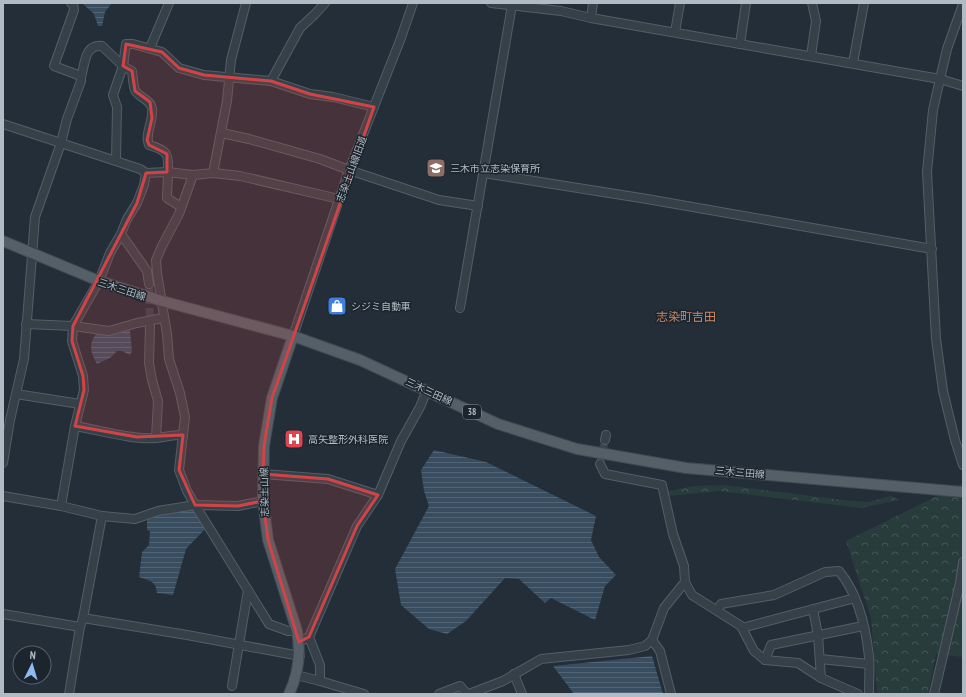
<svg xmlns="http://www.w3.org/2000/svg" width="966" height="697" font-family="'PT Sans Narrow','Noto Sans JP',sans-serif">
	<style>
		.forest { fill: url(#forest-crowns) }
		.water { fill: url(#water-rules) }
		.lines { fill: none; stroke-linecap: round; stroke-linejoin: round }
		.minor-tunnel { stroke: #38434d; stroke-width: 8; stroke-dasharray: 8 4; stroke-linecap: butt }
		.minor-casing { stroke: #545e66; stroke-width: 10 }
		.major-casing { stroke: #404951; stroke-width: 12 }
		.minor { stroke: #364048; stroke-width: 8 }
		.major { stroke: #545f68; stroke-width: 10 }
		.marked { fill: #cf4547; fill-opacity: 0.2; stroke: #cf4547; stroke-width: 3; stroke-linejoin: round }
		.labels { text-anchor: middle; stroke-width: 3; stroke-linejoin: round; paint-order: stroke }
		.shield { fill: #1c252d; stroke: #848e97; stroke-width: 1 }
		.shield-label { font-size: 9px; font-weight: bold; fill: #b1bbc4 }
		.poi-label { font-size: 10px; fill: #b1bbc4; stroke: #1c252d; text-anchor: start }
		.street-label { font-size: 10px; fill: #b1bbc4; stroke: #1c252d }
		.quarter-label { font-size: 12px; fill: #cb8765; stroke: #1c252d }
	</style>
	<defs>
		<pattern id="forest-crowns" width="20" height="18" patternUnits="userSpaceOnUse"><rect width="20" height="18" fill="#283c3b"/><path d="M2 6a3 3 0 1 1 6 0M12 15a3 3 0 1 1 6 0" fill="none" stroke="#455656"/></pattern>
		<pattern id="water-rules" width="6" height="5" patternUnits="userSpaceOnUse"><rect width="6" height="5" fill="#394d60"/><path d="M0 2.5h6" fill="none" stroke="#536575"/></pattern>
	</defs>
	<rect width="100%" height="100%" fill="#232e38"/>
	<!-- forest -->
	<g class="forest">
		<polygon points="963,483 963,657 936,654 928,694 881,694 877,693 871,618 846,541"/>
		<polygon points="725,485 851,501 868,502 891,496 899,500 861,508 719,491 668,496 668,491 694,486"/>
	</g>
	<!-- water -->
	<g class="water">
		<polygon points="82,3 112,3 105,12 102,26 98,26 94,14"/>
		<path d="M130,330l2,21 -2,4 -8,-4h-5l-7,7 -13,6c-6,-12 -9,-19 -1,-30l14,1z"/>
		<polygon points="434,450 486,462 596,516 591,540 599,557 616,575 605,586 595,620 551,598 545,603 519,579 505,578 466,621 447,634 429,629 401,605 395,569 429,506 424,491 421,470"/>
		<path d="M191,508l3,2 12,18 -20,21 -13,46 -16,-2c-1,-12 -7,-12 -18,-16l3,-25 7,-7 1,-14 -3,-1v-10l19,-7z"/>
		<polygon points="652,656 663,694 574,694 553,666"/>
	</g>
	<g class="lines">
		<!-- minor-tunnel -->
		<g class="minor-tunnel">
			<polyline points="149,284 150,327"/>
			<polyline points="600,464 605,440"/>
		</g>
		<defs>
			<g id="minor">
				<polyline points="491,3 561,11 591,18 940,79 963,86"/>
				<polyline points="963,4 947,49 940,79 933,110 927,172 936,339 943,391 955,440 963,465"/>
				<polyline points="591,18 593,3"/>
				<polyline points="675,32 680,3"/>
				<polyline points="740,44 746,3"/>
				<polyline points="150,48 169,3"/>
				<polyline points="811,56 816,21 812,3"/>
				<polyline points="853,63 864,3"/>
				<path d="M81,77c4,-12 3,-33 21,-31l21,20 9,5c1,6 1,14 3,19 4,8 15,9 17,18 2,13 -8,26 -3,37 6,2 14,4 17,9 4,5 1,35 1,44l14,9"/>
				<polyline points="271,81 300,28 315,14 325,3"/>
				<polyline points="3,124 140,169 146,173 167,172 193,175 213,173 240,176 339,199"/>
				<polyline points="222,133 249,139 320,159 349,170 439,200 478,206"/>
				<polyline points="116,161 117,107 113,95 123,66 126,44 133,44 162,52 179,68 204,75 271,81 310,94 333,97 374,107"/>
				<polyline points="213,173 227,101 231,60 246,3"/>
				<polyline points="484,173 647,199 932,249"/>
				<polyline points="193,175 179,214 162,246 156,260 157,273 167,334 169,359 180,393 185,417 179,470 187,491 195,505 269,624 288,631 297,631"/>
				<polyline points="121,234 147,271 149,284"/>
				<polyline points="460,308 512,5"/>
				<polyline points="26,324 73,326 109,331 137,323 163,318"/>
				<polyline points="150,327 149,363 152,380 158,401 156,438"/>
				<polyline points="293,336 349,170 401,38 413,3"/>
				<polyline points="16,394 80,404"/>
				<path d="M75,426c23,4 58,14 80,12 10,0 17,-4 28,-3"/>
				<polyline points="605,440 606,435"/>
				<polyline points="3,463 10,420 24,359 35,217 61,143 67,119 81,81 81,77 78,75 54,66 74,10 73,4 71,3"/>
				<polyline points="600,464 605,474 662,485 673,534 684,566 685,582 692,595 741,626 754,651 765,660 798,663 821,678 858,694"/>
				<polyline points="263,474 328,479 378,495"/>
				<polyline points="3,496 61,506 102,516 135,519 158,511 195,505 238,506 263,501"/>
				<polyline points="61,506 75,426 84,390 83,376 72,341 73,326 99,281 110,253 121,234 127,219 137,203 144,185 146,173"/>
				<polyline points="813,609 818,635 821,678"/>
				<path d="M717,610l4,-6 53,-9 51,-23 14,-1c19,23 27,57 30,86 1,12 0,25 0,37"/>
				<polyline points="3,614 80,627"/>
				<polyline points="83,618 187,635 300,656"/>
				<polyline points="742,628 855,598"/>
				<polyline points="309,637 357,526 378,495 401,441 420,407 427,390"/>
				<polyline points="652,640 660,651 671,694"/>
				<polyline points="299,642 309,637 320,665 320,681 364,694"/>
				<polyline points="820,659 869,664"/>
				<polyline points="765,660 771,645 863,626"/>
				<polyline points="514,674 522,694"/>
				<polyline points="296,675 320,681"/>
				<polyline points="232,686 248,590"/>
				<polyline points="69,694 80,627 83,618 102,516"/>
				<polyline points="439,694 460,686 467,694"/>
				<polyline points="469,694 503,681 541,659 629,650 645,646 652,640 664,608 685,582"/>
				<polyline points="934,694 960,583 963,562"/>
			</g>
			<g id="major">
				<polyline points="3,241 99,281 162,301 293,336 360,360 498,424 577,449 686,468 963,492"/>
				<path d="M289,694c10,-21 12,-41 8,-63l-29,-91 -5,-39 1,-55 8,-48 21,-62"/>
			</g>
		</defs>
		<!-- minor casing -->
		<use href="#minor" class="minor-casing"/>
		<!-- major casing -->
		<use href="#major" class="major-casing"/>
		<!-- minor -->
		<use href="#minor" class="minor"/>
		<!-- major -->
		<use href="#major" class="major"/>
	</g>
	<!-- marked area -->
	<path class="marked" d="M126,44l36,8 17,16 25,7 67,6 39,13 64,13 -102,291 -8,48 -1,28 65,5 50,16 -21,31 -48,111 -10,5 -31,-102 -5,-39 -25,5 -43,-1 -16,-35 4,-35 -46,2 -62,-11 9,-36 -1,-14 -11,-35 1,-15 64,-123 9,-30 21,-1v-18l-18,-9 -2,-5 5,-22 -2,-16 -15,-11 -3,-20 -9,-5z"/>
	<!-- icons -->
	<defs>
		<symbol id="school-square" viewBox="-11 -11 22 22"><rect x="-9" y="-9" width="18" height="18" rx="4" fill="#8d6e63" stroke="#1c252d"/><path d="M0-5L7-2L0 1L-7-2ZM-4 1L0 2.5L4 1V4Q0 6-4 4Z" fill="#fff"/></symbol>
		<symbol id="shop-square" viewBox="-11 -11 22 22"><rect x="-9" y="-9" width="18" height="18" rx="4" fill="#3f7fe0" stroke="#1c252d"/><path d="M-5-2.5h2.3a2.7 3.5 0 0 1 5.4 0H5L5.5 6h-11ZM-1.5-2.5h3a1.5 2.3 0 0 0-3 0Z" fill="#fff"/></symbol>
		<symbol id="hospital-square" viewBox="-11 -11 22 22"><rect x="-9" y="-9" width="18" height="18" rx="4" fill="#e0444e" stroke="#1c252d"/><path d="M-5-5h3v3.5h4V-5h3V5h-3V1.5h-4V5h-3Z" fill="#fff"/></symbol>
	</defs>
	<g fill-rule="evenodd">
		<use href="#school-square" x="425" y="157" width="22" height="22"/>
		<use href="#shop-square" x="326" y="295" width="22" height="22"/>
		<use href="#hospital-square" x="283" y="428" width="22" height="22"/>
	</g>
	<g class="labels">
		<!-- shield labels -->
		<rect class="shield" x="463" y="405" width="18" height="14" rx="3"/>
		<g class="shield-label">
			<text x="472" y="415">38</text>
		</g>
		<!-- poi labels -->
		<g class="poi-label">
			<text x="450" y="172">三木市立志染保育所</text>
			<text x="351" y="310">シジミ自動車</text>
			<text x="308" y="443">高矢整形外科医院</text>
		</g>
		<!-- street labels -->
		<g class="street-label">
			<text transform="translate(351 169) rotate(-70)" y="4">志染土山線旧道</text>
			<text transform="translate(122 289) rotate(18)" y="4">三木三田線</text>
			<text transform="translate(429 391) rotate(25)" y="4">三木三田線</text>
			<text transform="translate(740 472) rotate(5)" y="4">三木三田線</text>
			<text transform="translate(264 492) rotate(-91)" y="4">志染土山線</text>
		</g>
		<!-- quarter labels -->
		<g class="quarter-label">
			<text x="686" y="321">志染町吉田</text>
		</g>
	</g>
	<!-- border -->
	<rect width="966" height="697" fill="none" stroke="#b1bbc4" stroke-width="8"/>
	<!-- north arrow -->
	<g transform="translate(32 665) rotate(5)"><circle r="19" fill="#1c252d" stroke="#586169"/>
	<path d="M0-3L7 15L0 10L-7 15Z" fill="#8bbcf0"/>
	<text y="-6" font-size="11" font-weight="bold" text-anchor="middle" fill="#b1bbc4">N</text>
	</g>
</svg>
